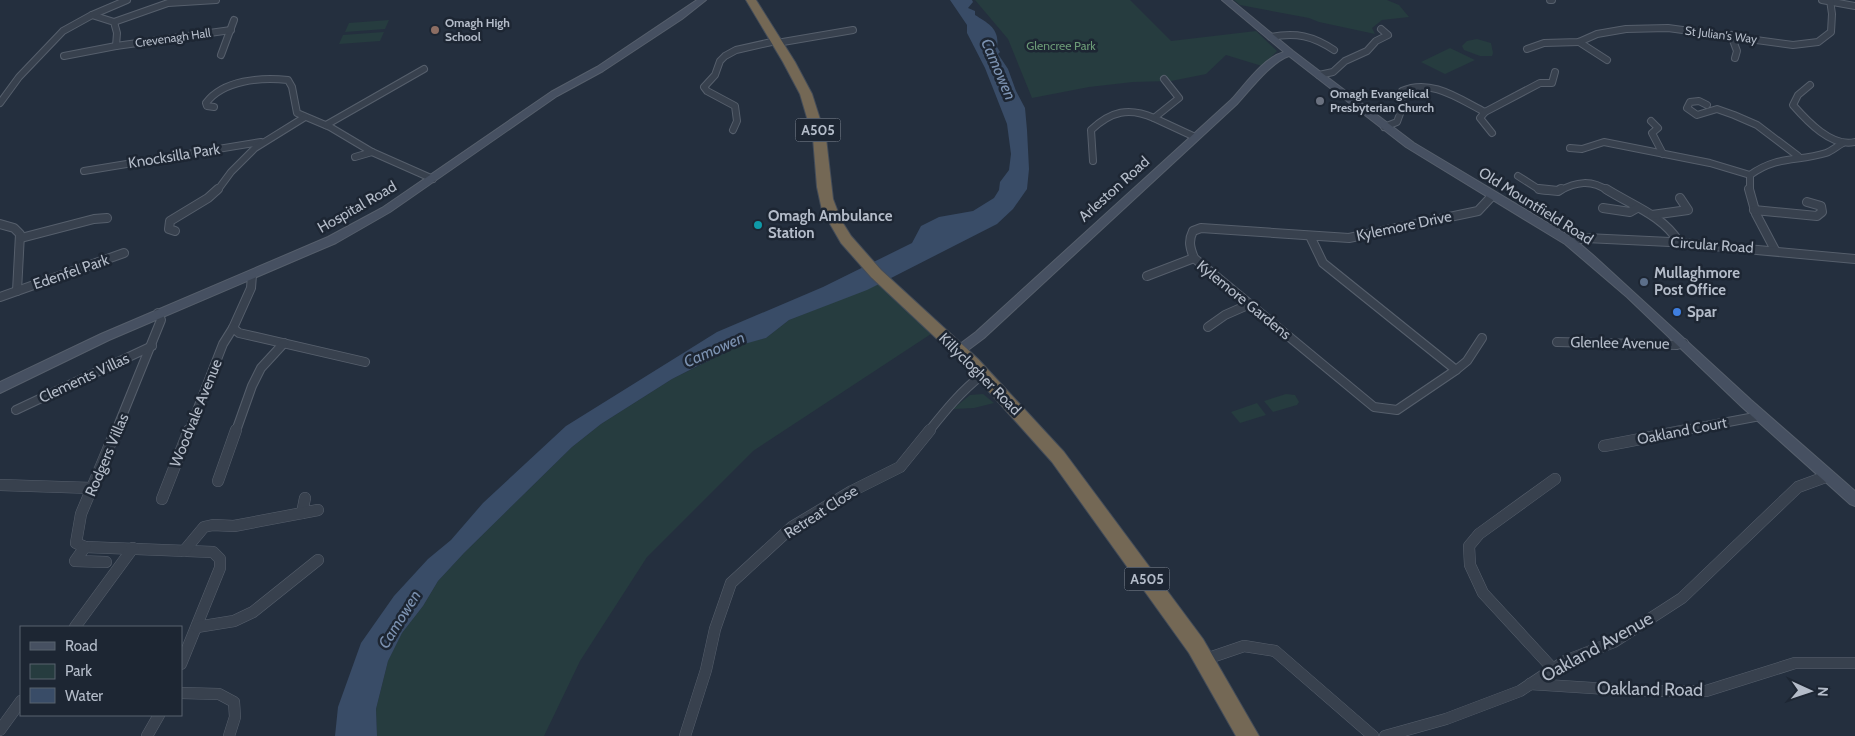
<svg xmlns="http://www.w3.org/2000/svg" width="1855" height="736" font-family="Cabin,sans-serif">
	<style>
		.green { fill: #263c3f }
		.water { fill: #394c67 }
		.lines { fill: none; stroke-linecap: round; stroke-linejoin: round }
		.street-far2-casing { stroke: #565f6c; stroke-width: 8 }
		.street-far1-casing { stroke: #565f6c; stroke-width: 10 }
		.street-casing { stroke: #565f6c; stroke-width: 12 }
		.secondary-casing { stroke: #565f6c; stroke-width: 2 }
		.highway-casing { stroke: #434c59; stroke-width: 2 }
		.street-far2 { stroke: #38414e; stroke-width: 6 }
		.street-far1 { stroke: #38414e; stroke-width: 8 }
		.street { stroke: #38414e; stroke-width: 11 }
		.secondary { fill: #465061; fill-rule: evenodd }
		.highway { fill: #746855; fill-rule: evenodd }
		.education-dot { fill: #8d6e63; stroke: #1d2633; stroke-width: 2 }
		.worship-dot { fill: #6b7280; stroke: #1d2633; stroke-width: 2 }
		.culture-dot { fill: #0f9aa8; stroke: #1d2633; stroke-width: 2 }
		.service-dot { fill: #5c6f8a; stroke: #1d2633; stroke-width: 2 }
		.shop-dot { fill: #3f7fe0; stroke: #1d2633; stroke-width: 2 }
		.labels { text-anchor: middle; stroke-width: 5; stroke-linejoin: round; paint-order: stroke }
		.far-poi-label { font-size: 12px; font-weight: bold; fill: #b4bcc9; stroke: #1d2633; text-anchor: start }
		.far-street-label { font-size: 12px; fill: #b4bcc9; stroke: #1d2633 }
		.far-park-label { font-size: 12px; fill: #6b9a76; stroke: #1d2633 }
		.shield { fill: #1d2633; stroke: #878f9c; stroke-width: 1 }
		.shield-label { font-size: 14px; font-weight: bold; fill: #b4bcc9 }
		.street-label { font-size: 15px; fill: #b4bcc9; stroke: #1d2633 }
		.poi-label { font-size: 15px; font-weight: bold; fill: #b4bcc9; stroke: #1d2633; text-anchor: start }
		.water-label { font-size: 16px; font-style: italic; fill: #7c92b1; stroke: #1d2633 }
		.near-street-label { font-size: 18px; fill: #b4bcc9; stroke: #1d2633 }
	</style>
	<rect width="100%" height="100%" fill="#242f3e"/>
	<!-- green -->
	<g class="green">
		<polygon points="975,0 1130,0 1171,41 1256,31 1277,51 1262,66 1226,55 1206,74 1171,81 1133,82 1089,87 1032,98 1008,39"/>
		<polygon points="1234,0 1387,0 1399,5 1409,17 1382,20 1372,28 1375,34 1319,22 1309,18 1240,5"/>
		<polygon points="389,20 385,29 345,32 349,23"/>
		<polygon points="384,32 380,41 339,44 343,35"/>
		<polygon points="1477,39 1491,43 1493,53 1492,56 1480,56 1464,50 1462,46 1467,41"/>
		<polygon points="1450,48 1475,60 1445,74 1421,62"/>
		<polygon points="883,282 937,330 753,451 647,557 580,661 544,736 377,736 376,709 388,661 402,633 423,606 438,581 464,553 572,447 601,424 672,379 747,342 766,338 789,320"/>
		<polygon points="983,394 994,403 974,408 953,409 970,395"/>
		<polygon points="1286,394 1295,395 1299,402 1297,405 1273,412 1264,401"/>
		<polygon points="1257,403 1266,415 1240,423 1231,412"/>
	</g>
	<!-- water -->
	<path class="water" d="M950,0h22l1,2 -5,6 7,3v4c13,8 25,14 22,32l3,5 -2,2 10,15 8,22 9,17 2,22 2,39 -2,20 -14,20 -16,15 -102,52 -28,14 -78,30 -23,18 -29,8 -65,33 -71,45 -29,23 -108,106 -26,28 -15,25 -21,27 -14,28 -12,48 1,27h-42l3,-29 23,-64 33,-47 34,-37 23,-19 32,-37 83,-77 151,-94 106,-45 89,-44 9,-17 18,-9 34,-6 21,-13 5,-8 1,-8 9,-12 2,-16 -4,-30 -22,-56 -18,-35v-8z"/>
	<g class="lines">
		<defs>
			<g id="street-far2">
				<polyline points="1550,0 1552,0"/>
				<polyline points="1822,0 1855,6"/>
				<polyline points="92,15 114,22 117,33 116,46"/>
				<polyline points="114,22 168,3 216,0"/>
				<polyline points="1731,35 1737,51 1735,58"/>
				<path d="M1271,37c25,-5 42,-1 63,13"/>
				<polyline points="1579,42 1607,60"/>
				<polyline points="777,43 853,30"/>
				<polyline points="1527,49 1544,43 1579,42 1597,34 1626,29 1668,28 1793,45 1818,42 1831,32 1832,14 1830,0"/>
				<polyline points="221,55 234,20"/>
				<polyline points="64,56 116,46 231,30"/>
				<polyline points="1319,75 1333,72 1345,61 1367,51 1376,41 1388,35 1381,29"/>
				<polyline points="1164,79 1179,98 1154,118 1195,137"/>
				<path d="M1810,85l-12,10 -5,10c14,16 39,43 62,37"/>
				<polyline points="0,103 19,77 63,31 92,15 127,0"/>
				<polyline points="1707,105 1699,101 1690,102 1687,108 1697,115 1717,109 1734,115 1757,125 1798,156"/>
				<path d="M214,107l-7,-1 -1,-3c17,-23 55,-26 82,-23l4,7 5,26 33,14 42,25 61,27"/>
				<polyline points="1651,121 1658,128 1652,133 1663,154"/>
				<polyline points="326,125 424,69"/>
				<path d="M1384,127l13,-5 4,-11 1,-20c29,-13 57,8 83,21"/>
				<polyline points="733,130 737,121 735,106 707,91 704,87 715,75 720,61 725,56 736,50 776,41"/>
				<polyline points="1492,133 1480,118 1485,112 1540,83 1552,83 1555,72"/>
				<polyline points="1570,148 1582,149 1604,142 1710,163 1750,175"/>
				<polyline points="355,157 372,152"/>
				<path d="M1093,161l-2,-31c20,-19 38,-23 63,-12"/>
				<polyline points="84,171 261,142"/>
				<polyline points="1518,176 1540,190 1550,191"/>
				<polyline points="217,191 231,172 255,148 305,117"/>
				<path d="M1559,191c17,-9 32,-12 49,0"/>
				<path d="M1750,191v-16c28,-20 47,-13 76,-22 6,-2 11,-7 17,-10"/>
			</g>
			<g id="street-far1">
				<polyline points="1539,189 1558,191 1561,189"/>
				<path d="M1606,189c27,17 56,26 73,53"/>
				<polyline points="1749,189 1756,214 1775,250"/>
				<polyline points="1603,208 1630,212 1637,208"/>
				<polyline points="1754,210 1817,216 1822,212 1821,206 1807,202"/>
				<polyline points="1652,215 1688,210 1680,198"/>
				<polyline points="0,224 14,228 20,234 17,291"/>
				<polyline points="175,231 169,229 170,221 208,198 218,189"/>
				<path d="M1310,236l13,27 133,107 -59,40 -23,-3 -180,-149c-4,-10 -6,-17 -1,-27l8,-3 148,10 129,-27 14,-15"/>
				<polyline points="21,238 94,219 107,218"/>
				<polyline points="1569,241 1586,238 1670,242 1855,259"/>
				<polyline points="252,275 251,288 233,328 239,333 365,362"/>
				<polyline points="1147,276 1194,258"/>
				<polyline points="0,297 124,253"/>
				<polyline points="1208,327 1225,315 1250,304"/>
				<polyline points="1557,342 1677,345 1684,343"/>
				<polyline points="1456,370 1467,361 1482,338"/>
				<polyline points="16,410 152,346"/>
				<polyline points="116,431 161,320 158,313"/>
				<polyline points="189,431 223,344 233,328"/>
				<polyline points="236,431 252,386 261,368 284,343"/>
				<path d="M929,431c16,-20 32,-40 53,-56"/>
				<polyline points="1680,431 1760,416"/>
			</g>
			<g id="street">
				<polyline points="116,430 81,514 76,543 85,547 213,552 220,559 220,568 181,664"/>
				<polyline points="1604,446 1687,430"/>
				<polyline points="218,481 236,430"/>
				<polyline points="0,485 92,488"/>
				<polyline points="162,499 189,430"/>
				<polyline points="302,513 305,498"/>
				<polyline points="85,547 75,561 106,562"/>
				<polyline points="184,551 204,527 213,525 234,526 318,510"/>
				<polyline points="75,627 133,548"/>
				<polyline points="197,627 234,621 253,612 318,560"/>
				<polyline points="1203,660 1244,646 1275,651 1373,736"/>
				<polyline points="1553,669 1483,593 1470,565 1469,546 1479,534 1555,479"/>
				<polyline points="1530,684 1639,691 1706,691 1795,663 1855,663"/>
				<polyline points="181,693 219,694 234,702 235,717 229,736"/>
				<polyline points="0,730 21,701"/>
				<polyline points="147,736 159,715"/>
				<polyline points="685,736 706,670 715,629 731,583 792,527 852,491 900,467 930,430"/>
				<polyline points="1385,736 1446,719 1520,691 1565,661 1614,642 1682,598 1798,487 1828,476"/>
			</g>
			<g id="secondary">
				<polygon points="697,0 706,0 682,19 603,71 557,96 390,212 336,243 109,340 0,393 0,382 101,334 328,237 382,208 551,92 597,67"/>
				<path d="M1222,0h9l62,51 121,92 159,95 21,18 157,144 104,91v15l-5,-2 -108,-97 -115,-110 -62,-53 -159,-97 -117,-91c-18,6 -39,34 -52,48l-253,234 -20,15h-8l-2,-3 2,-3 20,-15 255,-232c14,-15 32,-42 53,-48z"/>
			</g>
			<polygon id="highway" points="746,0 756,0 795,62 812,94 826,138 833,199 841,220 851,236 881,270 978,359 1064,452 1203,639 1259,736 1236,736 1189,653 1052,462 967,367 871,277 841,243 822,210 817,187 813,138 800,94 783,62"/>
		</defs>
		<!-- street-far2 casing -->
		<use href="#street-far2" class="street-far2-casing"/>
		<!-- street-far1 casing -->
		<use href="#street-far1" class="street-far1-casing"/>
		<!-- street casing -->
		<use href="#street" class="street-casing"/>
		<!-- secondary casing -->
		<use href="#secondary" class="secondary-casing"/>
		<!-- highway casing -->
		<use href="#highway" class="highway-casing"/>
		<!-- street-far2 -->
		<use href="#street-far2" class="street-far2"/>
		<!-- street-far1 -->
		<use href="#street-far1" class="street-far1"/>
		<!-- street -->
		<use href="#street" class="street"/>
		<!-- secondary -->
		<use href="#secondary" class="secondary"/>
		<!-- highway -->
		<use href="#highway" class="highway"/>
	</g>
	<!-- markers -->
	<circle class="education-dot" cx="435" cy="30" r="5"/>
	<circle class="worship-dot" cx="1320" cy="101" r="5"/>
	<circle class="culture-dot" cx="758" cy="225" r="5"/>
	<circle class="service-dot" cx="1644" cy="282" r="5"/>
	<circle class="shop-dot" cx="1677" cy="312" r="5"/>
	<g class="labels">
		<!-- far-poi labels -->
		<g class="far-poi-label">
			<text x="445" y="27">Omagh High<tspan x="445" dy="14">School</tspan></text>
			<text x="1330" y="98">Omagh Evangelical<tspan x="1330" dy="14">Presbyterian Church</tspan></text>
		</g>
		<!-- far-street labels -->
		<g class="far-street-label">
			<text transform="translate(1721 35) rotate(7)" y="4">St Julian's Way</text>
			<text transform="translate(173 38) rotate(-8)" y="4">Crevenagh Hall</text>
		</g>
		<!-- far-park labels -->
		<g class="far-park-label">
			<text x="1061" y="50">Glencree Park</text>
		</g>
		<!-- shield labels -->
		<g class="shield">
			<rect x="795.5" y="118.5" width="45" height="23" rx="4"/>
			<rect x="1124.5" y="567.5" width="45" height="23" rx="4"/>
		</g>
		<g class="shield-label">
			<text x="818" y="135">A505</text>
			<text x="1147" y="584">A505</text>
		</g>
		<!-- street labels -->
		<g class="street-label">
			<text transform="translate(174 156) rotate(-9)" y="5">Knocksilla Park</text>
			<text transform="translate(1114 189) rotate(-42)" y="5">Arleston Road</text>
			<text transform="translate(1536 206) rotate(32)" y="5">Old Mountfield Road</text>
			<text transform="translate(357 207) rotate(-30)" y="5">Hospital Road</text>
			<text transform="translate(1404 226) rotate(-12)" y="5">Kylemore Drive</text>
			<text transform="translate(1712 245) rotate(4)" y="5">Circular Road</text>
			<text transform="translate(71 272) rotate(-19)" y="5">Edenfel Park</text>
			<text transform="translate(1244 300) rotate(39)" y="5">Kylemore Gardens</text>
			<text transform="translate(1620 343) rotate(1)" y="5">Glenlee Avenue</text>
			<text transform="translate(980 374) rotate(45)" y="5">Killyclogher Road</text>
			<text transform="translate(84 378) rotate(-25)" y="5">Clements Villas</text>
			<text transform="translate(196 413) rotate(-68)" y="5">Woodvale Avenue</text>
			<text transform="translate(1682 431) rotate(-11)" y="5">Oakland Court</text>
			<text transform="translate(107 455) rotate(-67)" y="5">Rodgers Villas</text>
			<text transform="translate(821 512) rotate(-33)" y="5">Retreat Close</text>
		</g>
		<!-- poi labels -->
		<g class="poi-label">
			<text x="768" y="221">Omagh Ambulance<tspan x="768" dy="17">Station</tspan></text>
			<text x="1654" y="278">Mullaghmore<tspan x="1654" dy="17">Post Office</tspan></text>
			<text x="1687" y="317">Spar</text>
		</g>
		<!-- water labels -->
		<g class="water-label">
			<text transform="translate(999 69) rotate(67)" y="6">Camowen</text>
			<text transform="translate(714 349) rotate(-24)" y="6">Camowen</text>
			<text transform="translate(399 619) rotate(-58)" y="6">Camowen</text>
		</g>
		<!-- near-street labels -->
		<g class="near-street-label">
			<text transform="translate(1597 647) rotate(-29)" y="6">Oakland Avenue</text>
			<text transform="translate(1650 689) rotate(1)" y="6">Oakland Road</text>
		</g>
	</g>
	<!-- legend -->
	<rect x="20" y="626" width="162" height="90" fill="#1d2633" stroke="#59626f"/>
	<rect x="30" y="642" width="25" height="8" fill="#465061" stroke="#59626f"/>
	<text x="65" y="651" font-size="15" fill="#b4bcc9">Road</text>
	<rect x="30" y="664" width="25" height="15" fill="#263c3f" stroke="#59626f"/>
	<text x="65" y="676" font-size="15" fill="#b4bcc9">Park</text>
	<rect x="30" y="688" width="25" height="15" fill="#394c67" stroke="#59626f"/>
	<text x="65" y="701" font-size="15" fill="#b4bcc9">Water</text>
	<!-- north arrow -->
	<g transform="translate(1810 691) rotate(93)" stroke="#1d2633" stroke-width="4" paint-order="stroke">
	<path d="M0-4L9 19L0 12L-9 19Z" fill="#b4bcc9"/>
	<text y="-8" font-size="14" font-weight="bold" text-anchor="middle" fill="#b4bcc9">N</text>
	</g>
</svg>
